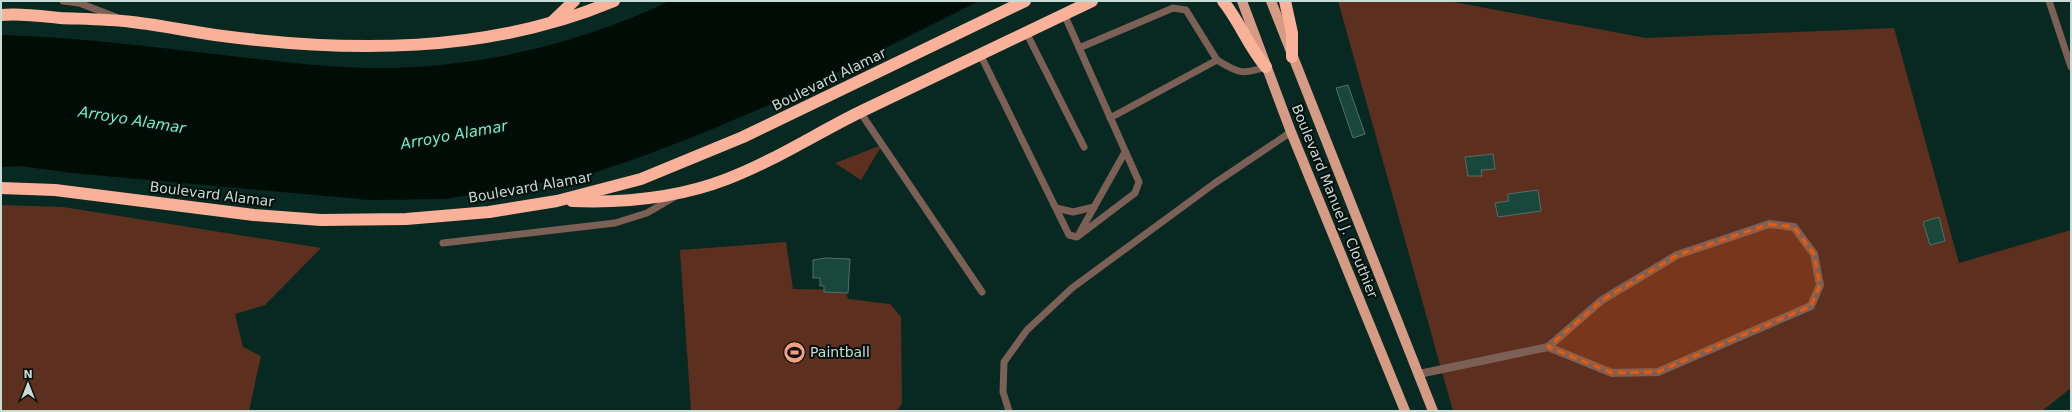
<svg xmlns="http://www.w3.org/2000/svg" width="2072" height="412" font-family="'DejaVu Sans',sans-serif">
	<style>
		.green { fill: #5d2f1f }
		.water { fill: #000d07 }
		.building { fill: #19473b; stroke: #517167 }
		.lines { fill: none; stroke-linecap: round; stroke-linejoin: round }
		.lane { stroke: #7c5f55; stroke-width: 7 }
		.street { stroke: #7c5f55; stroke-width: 8 }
		.primary { stroke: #d69b85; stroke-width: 10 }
		.highway { stroke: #f9b299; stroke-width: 12 }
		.marked { fill: #e8590c; fill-opacity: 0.2; stroke: #e8590c; stroke-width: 3; stroke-dasharray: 8 5; stroke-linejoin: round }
		.labels { text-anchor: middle; stroke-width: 4; stroke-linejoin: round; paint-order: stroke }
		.street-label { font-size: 14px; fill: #c9dbd5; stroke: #040f0b }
		.poi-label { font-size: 14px; fill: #c9dbd5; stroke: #040f0b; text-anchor: start }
		.water-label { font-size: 15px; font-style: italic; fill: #75efce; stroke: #040f0b }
	</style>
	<rect width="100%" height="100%" fill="#082921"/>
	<!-- green -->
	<g class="green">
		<polygon points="1338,1 1448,1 1646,38 1894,28 1959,263 2071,230 2071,388 2042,411 1453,411"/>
		<polygon points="882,145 861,180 835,163"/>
		<polygon points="1,205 63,207 321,248 265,305 235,314 243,347 261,356 249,411 1,411"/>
		<polygon points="786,242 793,289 845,290 848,299 890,304 901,317 902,404 896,411 691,411 680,250"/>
	</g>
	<!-- water -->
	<path class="water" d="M669,1h310l-189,95 -87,37 -57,22 -58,20 -64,11 -80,13 -74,1 -298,-27 -52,-7 -19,1v-132c83,2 166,14 248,23 42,5 84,10 126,10 101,0 203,-23 294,-67z"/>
	<!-- building -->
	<g class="building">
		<polygon points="1348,85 1365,134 1353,138 1336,88"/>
		<polygon points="1493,154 1495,169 1481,170 1482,176 1468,176 1465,157"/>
		<polygon points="1538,190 1541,211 1498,217 1495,203 1508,201 1508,194"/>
		<polygon points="1939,217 1945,241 1930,245 1923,222"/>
		<polygon points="826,258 850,259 848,293 824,292 824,286 820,286 820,278 813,278 813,260"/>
	</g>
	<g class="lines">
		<!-- lane -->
		<g class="lane">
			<polyline points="63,1 79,3 116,17"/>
			<polyline points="2049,1 2071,67"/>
			<polyline points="1026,32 1084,147"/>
			<polyline points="1079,48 1173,8 1186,10 1217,60"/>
			<polyline points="980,54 1069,235 1077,237 1135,193 1139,182 1064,14"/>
			<polyline points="860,112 982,292"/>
			<path d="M1110,118l107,-58c21,13 25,15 49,7"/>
			<polyline points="1056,208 1073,212 1094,207"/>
			<polyline points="1079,234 1125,152"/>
			<polyline points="443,243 615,223 647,213 676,196"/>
			<polyline points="1009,411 1003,392 1004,362 1027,330 1072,288 1215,183 1291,132"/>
		</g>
		<!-- street -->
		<polyline class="street" points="1419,374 1548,347 1602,300 1677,255 1769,224 1794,227 1814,254 1820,285 1811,306 1658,372 1612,373 1548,347"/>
		<!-- primary -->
		<g class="primary">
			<polyline points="1242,1 1291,132 1405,411"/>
			<polyline points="1271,1 1433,411"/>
		</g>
		<!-- highway -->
		<g class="highway">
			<path d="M1223,1c17,21 25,45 43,66"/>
			<polyline points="1285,1 1292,33 1292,57"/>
			<path d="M1,15c19,-2 40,1 59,3 24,1 48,1 72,4 28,3 55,9 83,13 134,18 272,19 399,-34"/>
			<polyline points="552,22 574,1"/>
			<polyline points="1,188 55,190 254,215 321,220 406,219 489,212 557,201 641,179 743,137 1025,1"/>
			<path d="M572,201c52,2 106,-3 155,-22 47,-18 90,-46 135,-68 76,-37 153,-73 230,-110"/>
		</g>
	</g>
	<!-- marked area -->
	<path class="marked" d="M1769,224l25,3 20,27 6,31 -9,21 -153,66 -46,1 -64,-26 54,-47 75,-45z"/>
	<!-- icons -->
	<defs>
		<symbol id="stadium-disc" viewBox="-11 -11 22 22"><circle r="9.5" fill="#f3a082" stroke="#040f0b"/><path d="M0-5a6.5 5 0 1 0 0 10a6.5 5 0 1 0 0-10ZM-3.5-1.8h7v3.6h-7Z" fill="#111"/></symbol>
	</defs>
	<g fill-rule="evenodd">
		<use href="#stadium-disc" x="782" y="340" width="25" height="25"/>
	</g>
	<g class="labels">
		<!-- street labels -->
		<g class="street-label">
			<text transform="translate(829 79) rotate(-26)" y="5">Boulevard Alamar</text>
			<text transform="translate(530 187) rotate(-10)" y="5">Boulevard Alamar</text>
			<text transform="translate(212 194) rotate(7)" y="5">Boulevard Alamar</text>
			<text transform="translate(1335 201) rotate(68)" y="5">Boulevard Manuel J. Clouthier</text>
		</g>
		<!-- poi labels -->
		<g class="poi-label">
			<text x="810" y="357">Paintball</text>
		</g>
		<!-- water labels -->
		<g class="water-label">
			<text transform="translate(132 120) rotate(9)" y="5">Arroyo Alamar</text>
			<text transform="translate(454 135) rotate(-10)" y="5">Arroyo Alamar</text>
		</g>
	</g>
	<!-- border -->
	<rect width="2072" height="412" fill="none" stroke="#c9dbd5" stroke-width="4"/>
	<!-- north arrow -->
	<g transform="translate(28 384)" stroke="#040f0b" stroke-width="3" paint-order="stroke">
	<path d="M0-3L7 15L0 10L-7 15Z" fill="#c9dbd5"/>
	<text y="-6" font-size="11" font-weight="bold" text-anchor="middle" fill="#c9dbd5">N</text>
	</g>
</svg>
